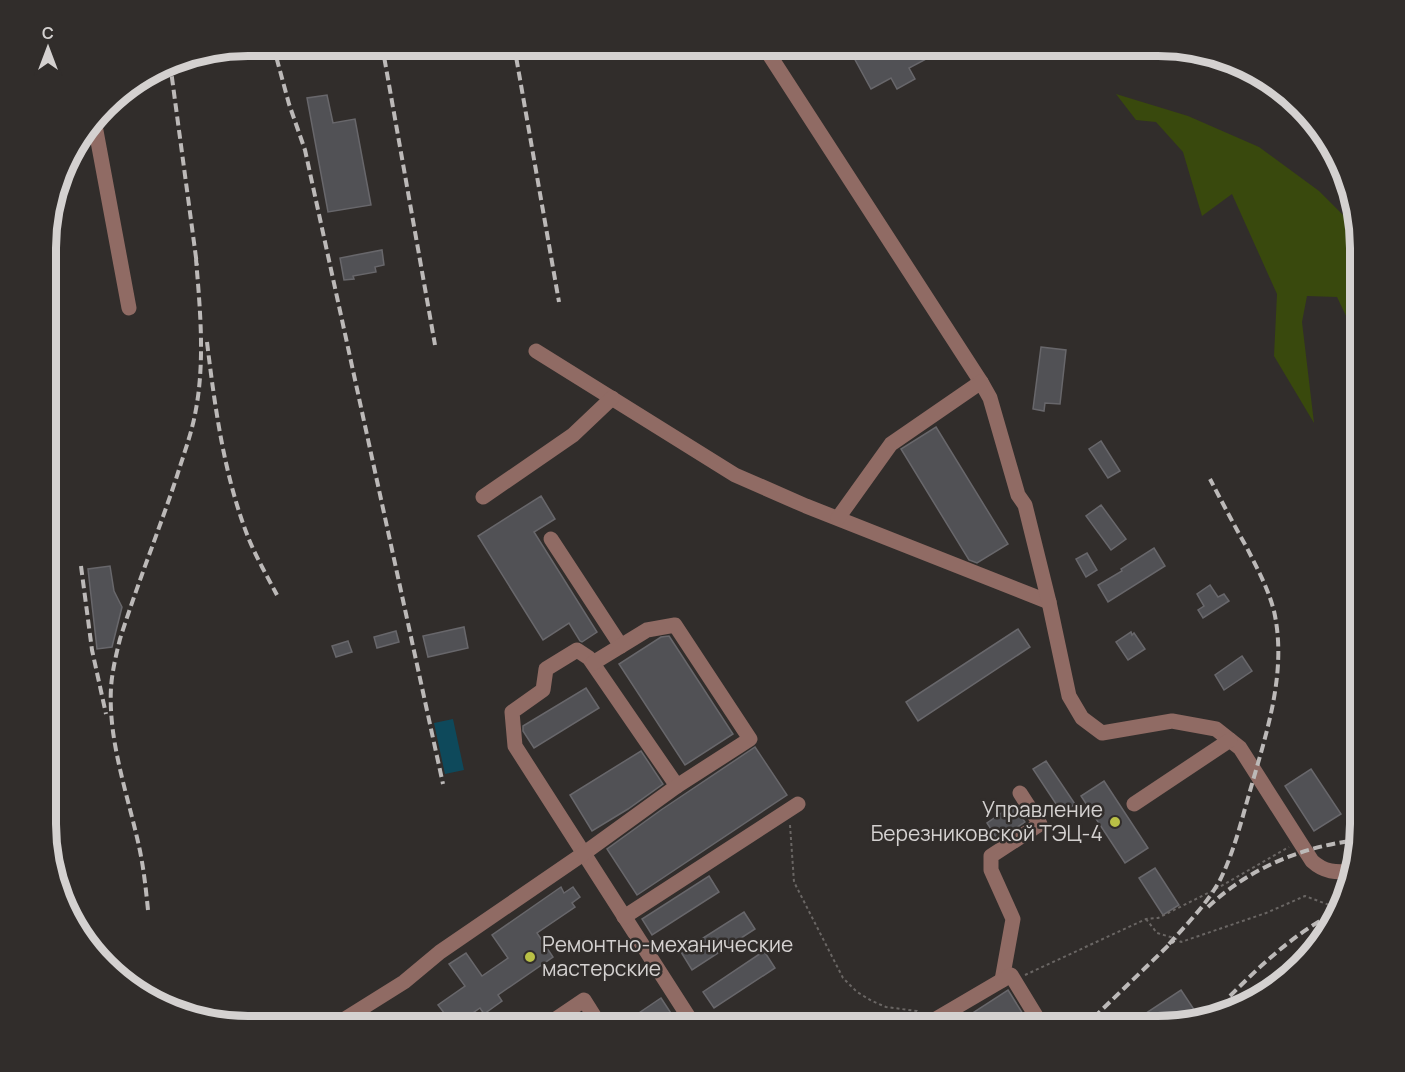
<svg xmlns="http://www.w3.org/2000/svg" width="1405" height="1072" font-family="Manrope,sans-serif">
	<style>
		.green { fill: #39490d }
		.water { fill: #0e495b }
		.building { fill: #515155; stroke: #68676b; stroke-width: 1.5 }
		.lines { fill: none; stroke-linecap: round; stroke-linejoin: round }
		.path { stroke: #6a6664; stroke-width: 2; stroke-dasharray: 3 3; stroke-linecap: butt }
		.minor { stroke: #906b64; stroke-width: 15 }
		.rail { stroke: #bcb9b8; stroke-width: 4; stroke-dasharray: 9 4.5; stroke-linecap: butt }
		.poi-dot { fill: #b9c046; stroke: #312d2b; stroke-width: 2 }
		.labels { text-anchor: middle; stroke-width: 5; stroke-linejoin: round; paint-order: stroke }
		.poi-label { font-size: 21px; fill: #d4d1d0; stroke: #312d2b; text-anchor: end }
		.rim { fill: none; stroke: #d4d1d0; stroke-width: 8 }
	</style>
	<rect width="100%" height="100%" fill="#312d2b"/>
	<!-- green -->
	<polygon class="green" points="1116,94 1188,116 1259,147 1319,191 1355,227 1360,247 1360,345 1337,297 1307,296 1302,322 1314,423 1274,356 1277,294 1232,194 1202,216 1183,152 1156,122 1136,120"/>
	<!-- water -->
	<polygon class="water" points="453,719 464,770 445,774 434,723"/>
	<!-- building -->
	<g class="building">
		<polygon points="847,45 924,45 930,57 909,68 915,79 897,89 891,78 871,89"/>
		<polygon points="1173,46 1196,51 1202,53 1195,63"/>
		<polygon points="327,95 333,123 355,119 371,205 328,212 307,98"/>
		<polygon points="382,250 384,265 375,267 376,272 353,276 354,279 344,280 340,258"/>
		<polygon points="1041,347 1066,350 1060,404 1045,403 1044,411 1033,409"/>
		<polygon points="936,427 1008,544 977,563 969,560 901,449"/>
		<polygon points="1101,441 1120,471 1108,478 1089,449"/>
		<polygon points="541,496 555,519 534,532 597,632 582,642 580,641 569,623 543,640 478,536"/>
		<polygon points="1101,505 1126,539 1111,550 1086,516"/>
		<polygon points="1154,548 1165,566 1108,602 1098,585 1122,571 1121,569"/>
		<polygon points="1087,553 1097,570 1086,577 1076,559"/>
		<polygon points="110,566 114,591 122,607 112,647 97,649 88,569"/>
		<polygon points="1210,585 1218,597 1224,594 1229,601 1203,618 1198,610 1204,606 1197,594"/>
		<polygon points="464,627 468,648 428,657 423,636"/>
		<polygon points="1018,629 1030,647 918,721 906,702"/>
		<polygon points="396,631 399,642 377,648 374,637"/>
		<polygon points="1131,632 1132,635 1134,633 1145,649 1128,660 1116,642"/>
		<polygon points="669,636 733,734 685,765 619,664 661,637"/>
		<polygon points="348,641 352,652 336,657 332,646"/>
		<polygon points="1242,656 1252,671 1224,690 1215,675"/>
		<polygon points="586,688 599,708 534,748 523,731 523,726"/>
		<polygon points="755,747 787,795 637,895 607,849 661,810"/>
		<polygon points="641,751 663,784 628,809 592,831 570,795"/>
		<polygon points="1046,761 1075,804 1062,813 1033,769"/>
		<polygon points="1311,769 1341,814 1314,831 1285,786"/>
		<polygon points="1104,781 1148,848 1125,863 1081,796"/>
		<polygon points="1013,805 1025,822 998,840 987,823"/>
		<polygon points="1155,868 1179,905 1163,915 1139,878"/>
		<polygon points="709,876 719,892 652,935 642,919"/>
		<polygon points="561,887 564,893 573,887 580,897 572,903 575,907 537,933 553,957 498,995 502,1001 484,1014 480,1008 454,1026 438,1005 465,986 449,964 466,953 482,976 508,958 492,935"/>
		<polygon points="744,912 755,929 692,970 681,952"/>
		<polygon points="764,951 775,968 714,1008 703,992"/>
		<polygon points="1008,990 1028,1022 1027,1027 951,1027"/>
		<polygon points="1181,990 1197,1014 1190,1019 1157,1027 1125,1027"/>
		<polygon points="661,998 680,1027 644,1027 636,1015"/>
	</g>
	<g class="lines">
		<!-- path -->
		<g class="path">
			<polyline points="790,825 794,882 843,978 857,992 872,1001 886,1007 917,1011 922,1015"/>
			<polyline points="1146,919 1157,933 1174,938 1181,942 1266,913 1305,896 1332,906 1339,910"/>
			<polyline points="1025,975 1146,919 1158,918 1214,890 1289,847"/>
			<polyline points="901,1027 922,1015"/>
		</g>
		<!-- minor -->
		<g class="minor">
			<polyline points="763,45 981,382"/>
			<polyline points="94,120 129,308"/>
			<polyline points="536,351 735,475 806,506 1049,602"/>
			<polyline points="483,497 573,435 612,398"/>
			<path d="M838,518l53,-74 90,-62 9,16 28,97 7,10 24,97 20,94 13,22 20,15 70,-12 44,8 24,19 72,113c12,11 24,12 40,10"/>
			<polyline points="551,539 621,646"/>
			<polyline points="677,786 589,658 577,650 546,669 543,690 512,712 515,746 695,1027"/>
			<polyline points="1134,804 1230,740"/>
			<polyline points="624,917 798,804"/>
			<polyline points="1002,980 1013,919 991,870 991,856 1040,824 1020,793"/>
			<polyline points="327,1027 340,1022 404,982 440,952 583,854 677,786 750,739 675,625 647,630 593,663"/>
			<polyline points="544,1027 584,1000 601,1027"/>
			<polyline points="941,1027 936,1019 1011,975 1039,1021 1037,1027"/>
		</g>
		<!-- rail -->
		<g class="rail">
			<polyline points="273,45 289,104 305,150 443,784"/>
			<polyline points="382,45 435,345"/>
			<polyline points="514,45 559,302"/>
			<polyline points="170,63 197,265"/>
			<path d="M207,342c8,66 17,133 41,195 8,20 19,39 29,58"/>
			<polyline points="81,566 92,650 106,714"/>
			<path d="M1208,907c41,-39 95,-61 151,-67"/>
			<path d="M148,910c-2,-20 -4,-39 -8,-59 -11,-53 -32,-108 -29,-163 1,-16 5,-33 9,-49 17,-54 38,-106 56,-160 7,-23 16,-46 20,-70 9,-49 4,-101 0,-150"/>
			<path d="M1169,944c18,-20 38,-40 51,-64 13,-26 20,-54 28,-82 17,-61 40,-124 26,-187 -6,-23 -17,-43 -27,-63 -13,-23 -25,-46 -37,-69"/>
			<path d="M1230,996c33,-33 67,-65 110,-86"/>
			<polyline points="1084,1027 1174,940"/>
		</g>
	</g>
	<!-- markers -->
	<g class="poi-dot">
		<circle cx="1115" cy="822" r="6"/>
		<circle cx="530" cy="957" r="6"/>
	</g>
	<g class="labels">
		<!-- poi labels -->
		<g class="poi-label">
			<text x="1103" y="817">Управление<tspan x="1103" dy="24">Березниковской ТЭЦ-4</tspan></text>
			<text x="542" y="952" text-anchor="start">Ремонтно-механические<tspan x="542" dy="24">мастерские</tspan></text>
		</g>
	</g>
	<!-- crop -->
	<path d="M0 0H1405V1072H0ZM248 56H1158A192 192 0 0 1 1350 248V824A192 192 0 0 1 1158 1016H248A192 192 0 0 1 56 824V248A192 192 0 0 1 248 56Z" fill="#312d2b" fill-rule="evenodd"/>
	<path class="rim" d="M248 56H1158A192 192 0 0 1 1350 248V824A192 192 0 0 1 1158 1016H248A192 192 0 0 1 56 824V248A192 192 0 0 1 248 56Z"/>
	<!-- north arrow -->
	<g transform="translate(48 48)" stroke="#312d2b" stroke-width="4.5" paint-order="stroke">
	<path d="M0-4.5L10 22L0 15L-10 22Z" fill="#d4d1d0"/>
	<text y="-9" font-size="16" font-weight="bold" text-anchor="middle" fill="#d4d1d0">С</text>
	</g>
</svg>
